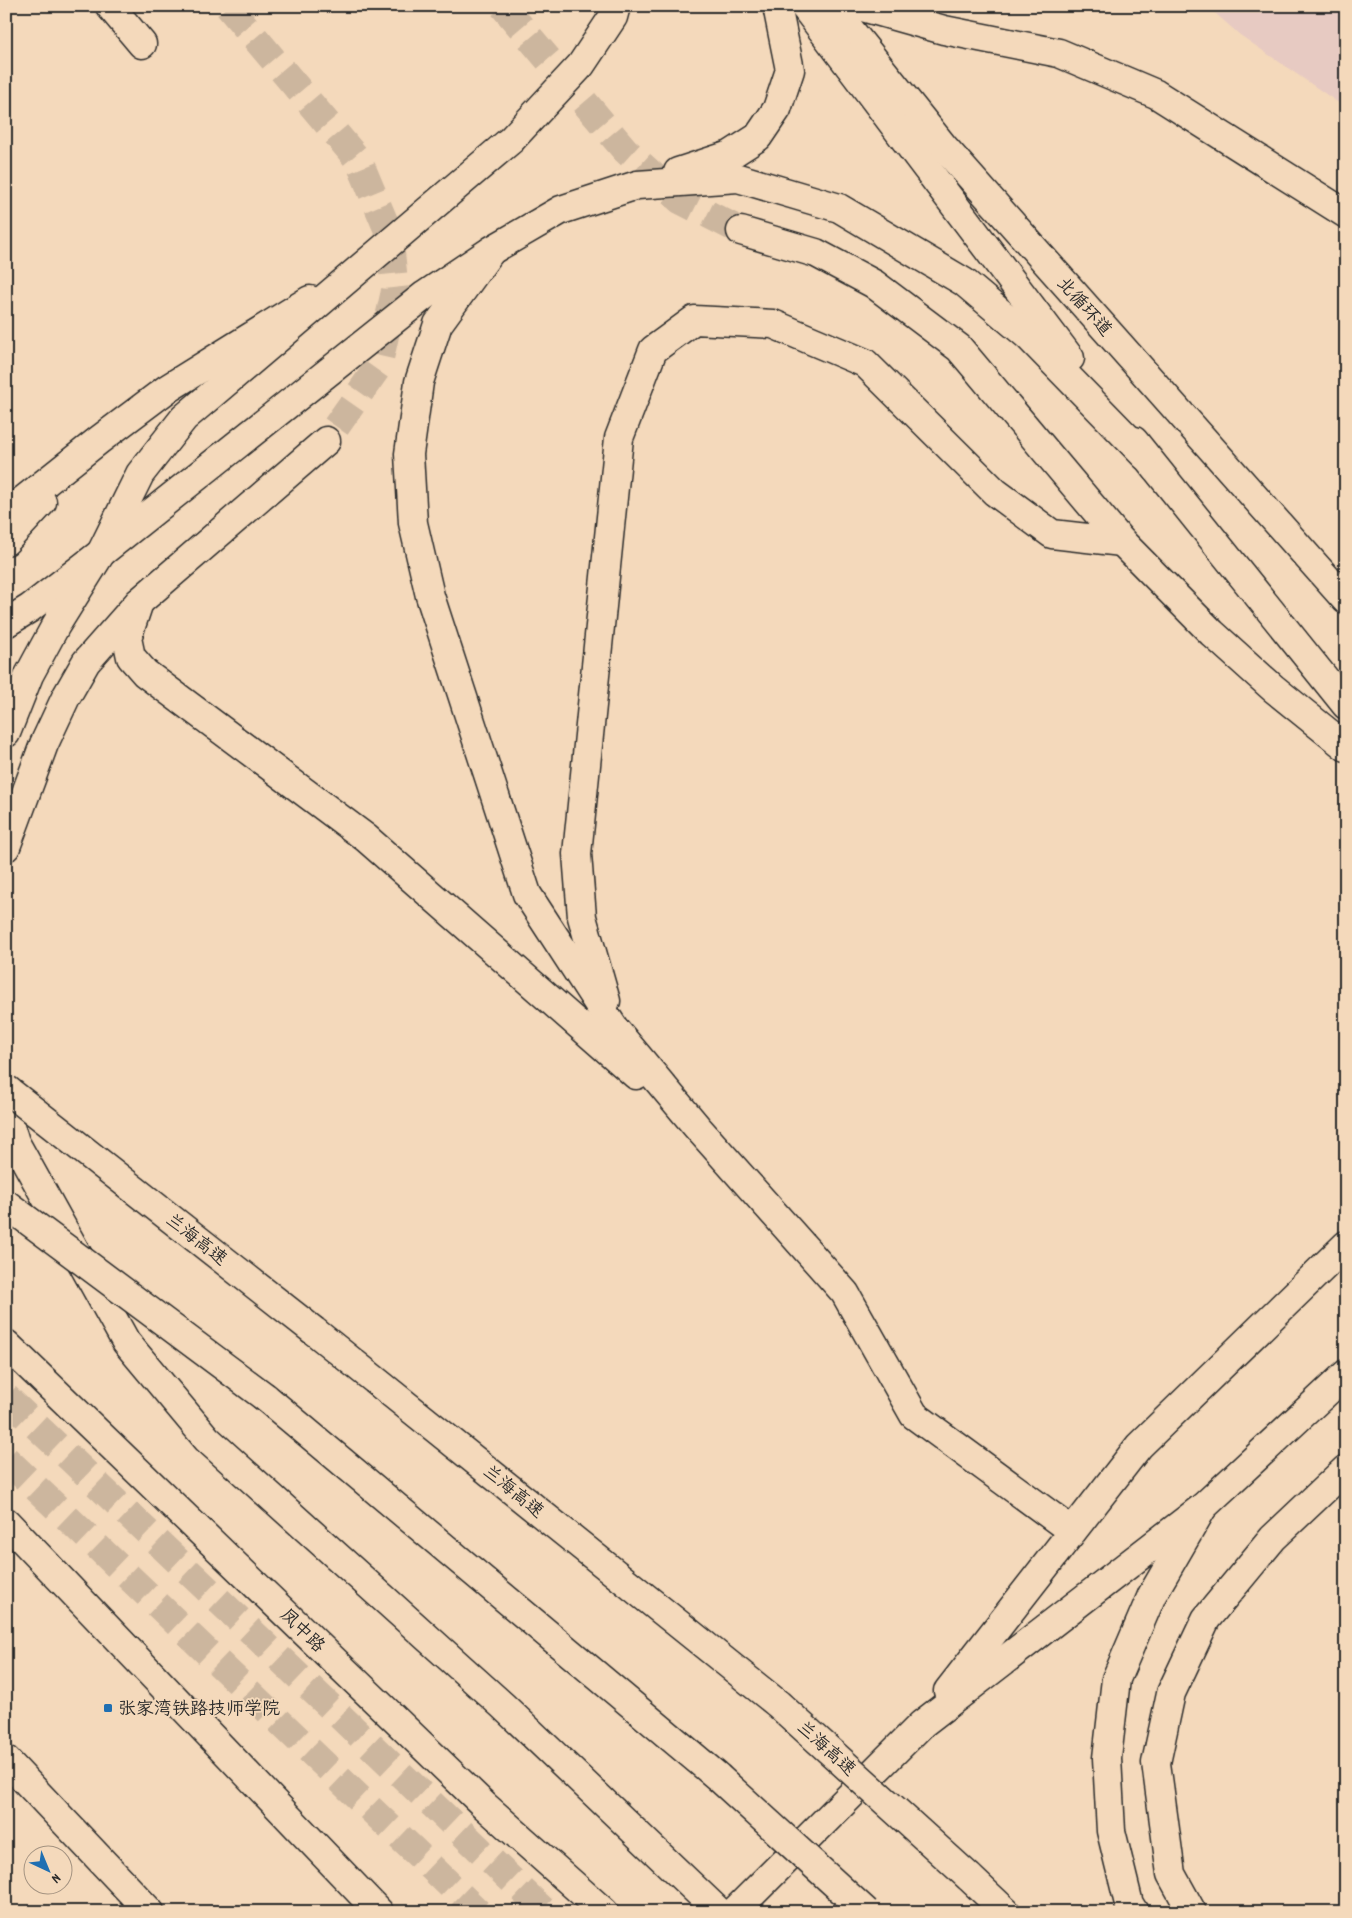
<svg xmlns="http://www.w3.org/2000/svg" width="1352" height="1918" font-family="Dekko,'LXGW WenKai TC',sans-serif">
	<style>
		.built { fill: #e7cac2 }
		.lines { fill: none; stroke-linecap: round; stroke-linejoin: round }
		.minor-tunnel { stroke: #ccb69e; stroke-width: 28; stroke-dasharray: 28 14; stroke-linecap: butt }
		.major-tunnel { stroke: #ccb69e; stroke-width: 28; stroke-dasharray: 28 14; stroke-linecap: butt }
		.minor-casing { stroke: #2b2b2b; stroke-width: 31 }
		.major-casing { stroke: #2b2b2b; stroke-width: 31 }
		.highway-casing { stroke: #2b2b2b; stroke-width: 31 }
		.minor { stroke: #f4d9bb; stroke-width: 28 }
		.major { stroke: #f4d9bb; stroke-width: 28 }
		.highway { stroke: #f4d9bb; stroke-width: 28 }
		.major-bridge-casing { stroke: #2b2b2b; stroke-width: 31; stroke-linecap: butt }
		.highway-bridge-casing { stroke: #2b2b2b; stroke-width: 31; stroke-linecap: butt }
		.major-bridge { stroke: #f4d9bb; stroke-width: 28 }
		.highway-bridge { stroke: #f4d9bb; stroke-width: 28 }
		.poi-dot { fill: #1f6fb2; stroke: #f4d9bb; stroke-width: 2 }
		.labels { text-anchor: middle; stroke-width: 4; stroke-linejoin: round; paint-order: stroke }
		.street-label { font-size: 18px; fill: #2b2b2b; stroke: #f4d9bb }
		.poi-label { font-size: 18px; fill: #2b2b2b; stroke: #f4d9bb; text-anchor: start }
	</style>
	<rect width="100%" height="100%" fill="#f4d9bb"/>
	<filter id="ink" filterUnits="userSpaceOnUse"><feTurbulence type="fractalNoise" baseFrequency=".02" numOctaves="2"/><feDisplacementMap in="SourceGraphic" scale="10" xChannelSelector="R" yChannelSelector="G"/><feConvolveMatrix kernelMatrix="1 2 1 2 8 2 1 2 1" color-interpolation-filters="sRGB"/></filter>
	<g filter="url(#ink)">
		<!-- built -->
		<polygon class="built" points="1207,6 1346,6 1346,108 1240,35"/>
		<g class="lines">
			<!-- minor-tunnel -->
			<g class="minor-tunnel">
				<polyline points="228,6 359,161 389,233 395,291 378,367 326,441"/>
				<polyline points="503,6 625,150 680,200 741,231"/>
			</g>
			<!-- major-tunnel -->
			<g class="major-tunnel">
				<polyline points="6,1397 545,1912"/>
				<polyline points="6,1459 478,1912"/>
			</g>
			<defs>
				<g id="minor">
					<polyline points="110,6 142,44"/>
					<polyline points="831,6 943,146 1346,600"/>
					<polyline points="859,6 944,30 1059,53 1156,94 1346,214"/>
					<polyline points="741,231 816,253 874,284 959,348 1122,542 1212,633 1273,688 1346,747"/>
					<polyline points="491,251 438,324 419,382 409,454 413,523 430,596 527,894 614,1028 697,1127 845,1293 914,1415 1072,1531"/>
					<polyline points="6,514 99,440 167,389 310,300"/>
					<polyline points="6,541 42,502"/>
					<polyline points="139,602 127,638 131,657 145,673 366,838 636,1075"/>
					<polyline points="6,847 44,744 66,697 86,662 139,602 326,441"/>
					<polyline points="606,1001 582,917 577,854 619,438 653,350 694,320 773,324 865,363 995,492 1052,534 1122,542"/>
					<polyline points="6,1760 150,1912"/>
				</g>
				<g id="major">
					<polyline points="804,6 1070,358"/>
					<polyline points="678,172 730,155 758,137 777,109 790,70 777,6"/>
					<polyline points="1134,441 1346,705"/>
					<polyline points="6,623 30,608 101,553 425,295 492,250 561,210 637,185 738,178 839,208 964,282 1028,336 1145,456"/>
					<polyline points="6,733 29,675 56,625 101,553 140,474 184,418 511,140"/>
					<polyline points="6,1344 485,1806 604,1912"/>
					<polyline points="6,1522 379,1912"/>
					<polyline points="948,1691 1139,1446 1346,1245"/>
					<polyline points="734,1912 922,1724 1203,1507 1346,1374"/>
				</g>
				<g id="highway">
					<polyline points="6,1113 15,1142 126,1342 207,1439 502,1705 719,1912"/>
					<polyline points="314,1331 778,1704"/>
					<polyline points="265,1397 718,1777"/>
					<polyline points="969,1877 1006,1912"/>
					<polyline points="1134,1912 1129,1904 1111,1831 1107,1758 1116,1679 1152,1595 1203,1507"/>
					<polyline points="1192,1912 1171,1874 1156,1763 1171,1693 1206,1619 1273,1538 1346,1469"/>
				</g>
			</defs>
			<!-- minor casing -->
			<use href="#minor" class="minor-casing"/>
			<!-- major casing -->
			<use href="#major" class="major-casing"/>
			<!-- highway casing -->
			<use href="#highway" class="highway-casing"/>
			<!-- minor -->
			<use href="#minor" class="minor"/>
			<!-- major -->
			<use href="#major" class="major"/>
			<!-- highway -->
			<use href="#highway" class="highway"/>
			<defs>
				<polyline id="major-bridge" points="511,140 581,65 613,17 616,6"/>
				<g id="highway-bridge">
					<polyline points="6,1089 314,1331"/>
					<polyline points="6,1204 265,1397"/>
					<polyline points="778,1704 969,1877"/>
					<polyline points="718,1777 866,1912"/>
				</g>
			</defs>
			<!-- major-bridge casing -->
			<use href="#major-bridge" class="major-bridge-casing"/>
			<!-- highway-bridge casing -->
			<use href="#highway-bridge" class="highway-bridge-casing"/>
			<!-- major-bridge -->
			<use href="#major-bridge" class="major-bridge"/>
			<!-- highway-bridge -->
			<use href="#highway-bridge" class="highway-bridge"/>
		</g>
	</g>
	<!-- markers -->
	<rect class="poi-dot" x="103" y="1703" width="10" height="10" rx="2.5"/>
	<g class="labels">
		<!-- street labels -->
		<g class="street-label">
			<text transform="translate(1085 306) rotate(48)" y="6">北循环道</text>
			<text transform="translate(197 1239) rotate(38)" y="6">兰海高速</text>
			<text transform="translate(514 1491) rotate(39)" y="6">兰海高速</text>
			<text transform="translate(303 1630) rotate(44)" y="6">凤中路</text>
			<text transform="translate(827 1748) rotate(42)" y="6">兰海高速</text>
		</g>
		<!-- poi labels -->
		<g class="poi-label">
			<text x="118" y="1714">张家湾铁路技师学院</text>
		</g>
	</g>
	<!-- margin -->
	<rect width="1352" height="1918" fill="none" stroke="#f4d9bb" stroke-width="25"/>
	<rect x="12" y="12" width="1327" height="1893" fill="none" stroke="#2b2b2b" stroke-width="2" filter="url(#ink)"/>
	<!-- north arrow -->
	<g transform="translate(48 1870) rotate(136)"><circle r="24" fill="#f4d9bb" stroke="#a49381"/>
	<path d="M0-4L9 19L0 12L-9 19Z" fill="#1f6fb2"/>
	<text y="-8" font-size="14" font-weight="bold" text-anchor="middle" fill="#2b2b2b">N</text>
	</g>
</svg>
